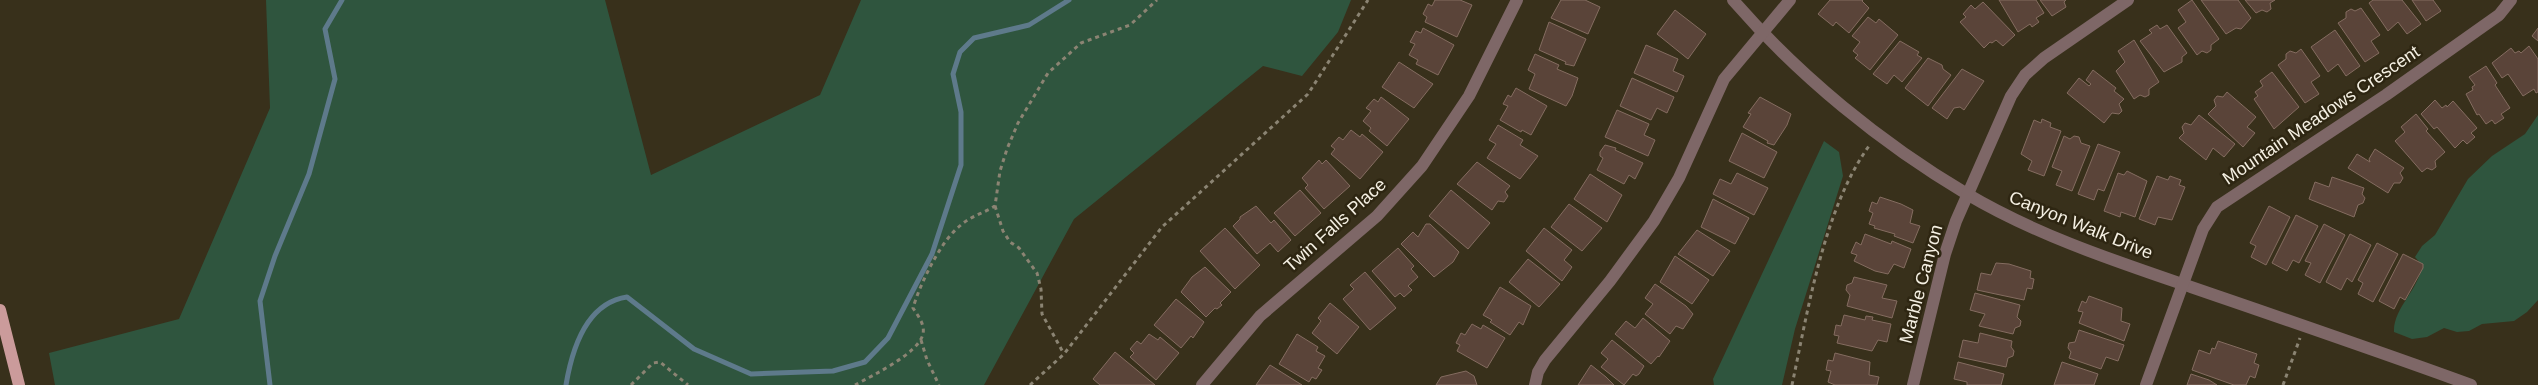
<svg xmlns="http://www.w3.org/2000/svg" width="2538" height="385" font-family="Arial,sans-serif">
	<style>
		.green { fill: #2f553e }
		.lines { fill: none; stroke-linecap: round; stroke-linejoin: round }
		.stream { stroke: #5e7a8b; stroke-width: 5 }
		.building { fill: #5a4439; stroke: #846c60 }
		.path { stroke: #8b8473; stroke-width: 3; stroke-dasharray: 4 4; stroke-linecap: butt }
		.minor { stroke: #7e6767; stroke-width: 12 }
		.major { stroke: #cb9b9b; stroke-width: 12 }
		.labels { text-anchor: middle; stroke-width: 5; stroke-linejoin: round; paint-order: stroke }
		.street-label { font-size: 18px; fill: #f5f0e3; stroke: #2e2612 }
	</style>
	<rect width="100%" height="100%" fill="#38301b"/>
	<!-- green -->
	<g class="green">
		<polygon points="266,0 605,0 651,175 820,95 861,0 1351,0 1338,32 1302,76 1263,66 1074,219 984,385 55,385 49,353 179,319 270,108"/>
		<path d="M2538,115v185l-11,12 -13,9 -32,3 -13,7 -12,1 -13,-4 -17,9 -15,2 -18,-7c-1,-24 25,-42 28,-67l-7,-8 7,-11 13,-11 33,-56 24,-23 33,-22z"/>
		<polygon points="1824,141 1839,152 1843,176 1795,329 1782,385 1714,385 1713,379"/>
	</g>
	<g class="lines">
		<!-- stream -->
		<g class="stream">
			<polyline points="270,385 260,301 275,256 309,174 335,79 325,29 342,0"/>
			<path d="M566,385c6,-36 20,-82 61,-88l67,52 57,25 82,-3 32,-9 23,-24 44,-84 29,-89v-53l-8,-38 7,-22 14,-14 55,-13 40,-25"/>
		</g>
	</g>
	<!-- building -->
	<g class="building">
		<polygon points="1435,0 1460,0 1472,5 1457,37 1425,22 1427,17 1423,14 1428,4 1432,6"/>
		<polygon points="1561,0 1585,0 1600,7 1588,34 1551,18"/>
		<polygon points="1830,0 1863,0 1862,1 1869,8 1849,33 1836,22 1833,26 1818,14"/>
		<polygon points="1999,0 2036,0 2044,13 2036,18 2039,22 2032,27 2030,24 2018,32"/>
		<polygon points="2040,0 2066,0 2064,2 2066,7 2052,16"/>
		<polygon points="2192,0 2219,39 2211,45 2211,50 2207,53 2202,51 2197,55 2178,28 2186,22 2178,10"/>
		<polygon points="2201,0 2238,0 2251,18 2241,29 2236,28 2226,34"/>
		<polygon points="2245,0 2275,0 2270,3 2271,9 2267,12 2262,10 2256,13"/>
		<polygon points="2373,0 2402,0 2421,24 2407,34 2398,22 2388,31 2369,3"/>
		<polygon points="2412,0 2433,0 2441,11 2426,21"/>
		<polygon points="1983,2 2015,35 2003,46 1996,40 1992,43 1990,42 1984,48 1960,22 1966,17 1963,14 1971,5 1975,9"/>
		<polygon points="2361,8 2380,35 2371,41 2379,53 2365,62 2338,23 2346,18 2346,12 2351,9 2355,11"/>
		<polygon points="1675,10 1706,34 1688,59 1657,34"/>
		<polygon points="1868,17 1876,23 1879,19 1898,35 1870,70 1855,58 1858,55 1853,51 1860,42 1852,36"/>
		<polygon points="1549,22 1586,39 1574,66 1565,64 1566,62 1539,50"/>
		<polygon points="2157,25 2160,29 2167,25 2187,53 2182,57 2182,62 2164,72 2140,41 2152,33 2149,30"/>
		<polygon points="1423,28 1454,45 1438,75 1416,64 1418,60 1409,55 1415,44 1410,42 1416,31 1421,33"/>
		<polygon points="2538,28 2538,41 2532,36"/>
		<polygon points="2335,30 2360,66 2346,76 2338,64 2328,72 2311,47"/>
		<polygon points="2134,40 2159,82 2149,89 2149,95 2145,97 2140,95 2134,99 2116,71 2125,62 2118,51"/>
		<polygon points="1900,41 1919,52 1917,55 1922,58 1902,82 1894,75 1887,84 1873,74"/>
		<polygon points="1646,45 1678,59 1673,71 1684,76 1677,92 1634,73"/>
		<polygon points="2529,46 2538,59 2538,92 2536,93 2534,89 2523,96 2508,74 2502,78 2492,63 2511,48 2515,53 2519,51 2521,53"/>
		<polygon points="2301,49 2320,76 2311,82 2319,94 2305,103 2278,65 2286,59 2286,54 2290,51 2296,53"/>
		<polygon points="1535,54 1559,65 1557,69 1578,78 1572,96 1566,106 1529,89 1535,74 1528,70"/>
		<polygon points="1928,58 1942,65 1943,69 1951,75 1928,106 1905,88"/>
		<polygon points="1399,62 1433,84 1414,108 1382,87"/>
		<polygon points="2486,66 2497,83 2495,85 2510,108 2501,114 2504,118 2495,124 2492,120 2486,124 2479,114 2477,115 2466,94 2473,90 2472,87 2475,85 2469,77"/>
		<polygon points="1962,69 1984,81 1964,110 1960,107 1954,108 1947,119 1932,108"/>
		<polygon points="2093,70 2116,88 2114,91 2124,99 2119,104 2122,111 2119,114 2112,113 2104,123 2067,93 2079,78 2089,86 2091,84 2086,80"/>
		<polygon points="2272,72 2299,107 2274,129 2254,99 2258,96 2255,92 2263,86 2260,81"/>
		<polygon points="1632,78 1674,97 1667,113 1657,108 1651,120 1620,106"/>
		<polygon points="1516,88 1547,106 1531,135 1522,130 1521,132 1500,120 1508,106 1503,104 1508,95 1511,97"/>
		<polygon points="2227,92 2256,117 2247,127 2255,133 2243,147 2208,114 2216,106 2214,100 2217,96 2223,97"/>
		<polygon points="1381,97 1409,119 1387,146 1369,131 1371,128 1363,121 1371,111 1366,108 1374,99 1378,102"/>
		<polygon points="1760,97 1791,114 1787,125 1774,145 1767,143 1768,141 1743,127 1751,114 1748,113"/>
		<polygon points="2435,100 2442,108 2446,105 2447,107 2453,101 2477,128 2471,133 2475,137 2467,144 2463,140 2455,148 2437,127 2434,129 2421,114"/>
		<polygon points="1617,110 1649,124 1644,135 1655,140 1648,156 1605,137"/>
		<polygon points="2416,114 2428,129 2426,131 2445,152 2435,161 2436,167 2432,170 2427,168 2422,172 2395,141 2405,132 2401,127"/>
		<polygon points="2199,115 2235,144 2224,157 2213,148 2206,160 2179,138 2184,133 2182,127 2185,123 2191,125"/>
		<polygon points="2042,119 2051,123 2050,127 2061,131 2044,176 2028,170 2032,161 2021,154 2034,120 2041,123"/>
		<polygon points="1498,125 1523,140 1520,145 1538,156 1520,179 1487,158 1496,144 1489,140"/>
		<polygon points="1351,130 1360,137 1362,134 1383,152 1360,179 1331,154 1335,149 1331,146 1339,137 1343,140"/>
		<polygon points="1742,133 1777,152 1764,178 1729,161"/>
		<polygon points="2064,136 2070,139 2074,136 2079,137 2081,143 2090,146 2072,191 2056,185 2062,171 2052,167"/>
		<polygon points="2098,144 2120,152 2104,191 2098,189 2094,200 2078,194"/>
		<polygon points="1605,145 1616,148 1615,150 1643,163 1635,179 1629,175 1624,184 1597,170 1603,158 1600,156 1600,152"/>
		<polygon points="2375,149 2404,168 2400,173 2403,178 2400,183 2394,183 2388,193 2348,168 2357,154 2370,162 2369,159"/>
		<polygon points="1319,160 1322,164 1326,160 1350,186 1324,209 1305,188 1308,185 1302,178"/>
		<polygon points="1477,162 1510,186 1505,192 1508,196 1504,202 1498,201 1492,210 1457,184"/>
		<polygon points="2127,171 2147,181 2135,217 2121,212 2120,217 2104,211 2118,173 2124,175"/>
		<polygon points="1737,173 1768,188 1754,215 1713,194 1720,179 1731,184"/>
		<polygon points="1590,174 1622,195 1607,222 1574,199"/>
		<polygon points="2157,176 2168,180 2170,176 2181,180 2179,185 2185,187 2172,220 2158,217 2155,225 2139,219"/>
		<polygon points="2332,177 2364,188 2362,194 2365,198 2363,203 2358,205 2354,217 2309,199 2315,182 2329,187"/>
		<polygon points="1300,190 1321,213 1295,236 1274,213"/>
		<polygon points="1451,190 1490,223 1468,249 1429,216"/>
		<polygon points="1880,197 1901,204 1913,210 1910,223 1920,226 1913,243 1894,236 1895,234 1874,228 1875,226 1869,224 1873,213 1869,211 1872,202 1877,204"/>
		<polygon points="1713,199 1749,218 1735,244 1701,227"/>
		<polygon points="1569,204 1602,228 1582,251 1551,227"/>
		<polygon points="1256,206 1271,223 1274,220 1291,240 1278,252 1270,243 1257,254 1233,226 1240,219 1240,217"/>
		<polygon points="2269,206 2290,217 2266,265 2251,257 2256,246 2250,243"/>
		<polygon points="2296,215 2318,226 2299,263 2293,260 2287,271 2272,263"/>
		<polygon points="1426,224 1430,224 1459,252 1453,262 1434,277 1401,244 1413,232 1418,237"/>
		<polygon points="2324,224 2345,235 2320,283 2305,275 2311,263 2305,261"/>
		<polygon points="1225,228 1260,265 1235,289 1200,251"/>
		<polygon points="1544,228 1572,250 1564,260 1572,267 1562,281 1526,251"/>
		<polygon points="1697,230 1730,251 1713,276 1678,254"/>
		<polygon points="1865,234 1891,244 1892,241 1911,249 1904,268 1894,264 1888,274 1875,271 1854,261 1857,255 1851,253 1856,242 1861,245"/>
		<polygon points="2350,234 2371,245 2352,282 2347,278 2341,290 2326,282"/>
		<polygon points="2377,243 2398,254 2373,302 2358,294 2363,283 2358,280"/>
		<polygon points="1398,248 1414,266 1411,269 1418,277 1408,286 1412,290 1404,297 1400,293 1395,297 1372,271"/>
		<polygon points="2403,254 2423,264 2423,268 2405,300 2400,297 2394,309 2379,301"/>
		<polygon points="1675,256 1709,280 1692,304 1660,282"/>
		<polygon points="1528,259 1560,284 1539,307 1509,282"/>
		<polygon points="1996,263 2009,264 2031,271 2030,278 2034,279 2032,289 2027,288 2024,300 1977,290 1981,273 1991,275"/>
		<polygon points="1205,267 1231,292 1220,303 1222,305 1217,309 1215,308 1206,317 1181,292 1192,277"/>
		<polygon points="1365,272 1396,308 1370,330 1343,299 1354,289 1350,285"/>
		<polygon points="1854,277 1887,285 1882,298 1897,301 1892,318 1847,306 1850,295 1846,290 1847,285 1852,283"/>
		<polygon points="1655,284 1686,306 1693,314 1683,329 1676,326 1670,334 1645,314 1653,304 1645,298"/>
		<polygon points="1500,287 1531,306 1523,325 1519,322 1510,335 1490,322 1492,320 1483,315"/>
		<polygon points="1975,293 2020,305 2017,317 2021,321 2020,326 2015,328 2013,334 1979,326 1985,314 1970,310"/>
		<polygon points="2089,296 2122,308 2121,321 2130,324 2124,341 2079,323 2083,312 2078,311 2082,301 2086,303"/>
		<polygon points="1176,299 1204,322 1193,338 1191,336 1181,348 1154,325"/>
		<polygon points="1330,303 1359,327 1337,354 1312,333 1321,321 1318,318"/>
		<polygon points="1844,315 1865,320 1866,316 1873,317 1872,320 1891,324 1887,342 1878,340 1872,351 1837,343 1839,336 1834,335 1836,325 1841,326"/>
		<polygon points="1643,318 1670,341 1659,357 1658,356 1651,364 1615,334 1626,321 1635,328"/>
		<polygon points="1472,324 1481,329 1483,325 1505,338 1487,368 1457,351 1460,345 1456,343 1461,333 1465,335"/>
		<polygon points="2079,330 2124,345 2118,361 2106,357 2101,369 2069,358 2071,352 2068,348 2069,343 2075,342"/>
		<polygon points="1980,333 2012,341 2011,347 2014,351 2013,356 2008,358 2006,367 1959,357 1963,340 1978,343"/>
		<polygon points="1149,334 1158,340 1160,337 1179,353 1156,380 1130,357 1134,353 1130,349 1137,341 1141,344"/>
		<polygon points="1297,334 1318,347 1316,351 1325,356 1318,368 1322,370 1316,379 1312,377 1309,382 1279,364"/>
		<polygon points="1612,340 1644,366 1639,374 1636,376 1633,374 1624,385 1601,367 1608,359 1601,353"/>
		<polygon points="2218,341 2257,354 2254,363 2259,365 2255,378 2250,376 2246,385 2234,385 2192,370 2199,350 2210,354 2212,348 2215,349"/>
		<polygon points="1115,352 1155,385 1100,385 1093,379"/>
		<polygon points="1835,353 1870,362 1869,375 1879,377 1877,385 1835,385 1828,382 1831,371 1826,370 1828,360 1833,361"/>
		<polygon points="1958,362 2004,374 2001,385 1967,385 1967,382 1954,379"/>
		<polygon points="2062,362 2098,374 2094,385 2054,385"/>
		<polygon points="1270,365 1302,385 1256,385"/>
		<polygon points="1591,365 1606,377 1614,385 1578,385"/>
		<polygon points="1466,371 1474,376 1477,385 1436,385 1441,377"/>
		<polygon points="2191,374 2209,380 2217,385 2187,385"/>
	</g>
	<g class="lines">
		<!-- path -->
		<g class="path">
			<polyline points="995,206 1003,231 1010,242 1019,248 1037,273 1041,289 1042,314 1064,354"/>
			<polyline points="921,340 927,360 939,385"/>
			<polyline points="631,385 653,363 660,362 688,385"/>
			<path d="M855,385c18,-10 63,-31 68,-51 2,-10 -5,-18 -10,-26 7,-24 28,-68 48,-83 10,-9 23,-12 34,-19l5,-35 7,-22 11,-26 30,-50 33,-30 49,-18 27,-25"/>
			<polyline points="1030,385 1064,354 1162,227 1308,94 1368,0"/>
			<path d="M1792,385c16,-75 32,-177 77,-239"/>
			<polyline points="2283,385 2300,338"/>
		</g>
		<!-- minor -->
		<g class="minor">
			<path d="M1733,0c66,76 148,143 234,194 69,41 148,67 224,93 93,32 187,64 280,98"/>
			<polyline points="1202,385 1260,316 1377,216 1422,166 1469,96 1517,0"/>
			<polyline points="1535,385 1538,372 1545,360 1610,281 1654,221 1679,178 1724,79 1790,0"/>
			<polyline points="1913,385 1945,254 1956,221 2011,96 2025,75 2044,58 2128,0"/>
			<polyline points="2146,385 2203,229 2217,207 2386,95 2499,15 2511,0"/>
		</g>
		<!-- major -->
		<polyline class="major" points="0,310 19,385"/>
	</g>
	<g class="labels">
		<!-- street labels -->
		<g class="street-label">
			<text transform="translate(2321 115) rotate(-34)" y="6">Mountain Meadows Crescent</text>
			<text transform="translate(1335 225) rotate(-42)" y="6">Twin Falls Place</text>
			<text transform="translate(2081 225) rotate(22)" y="6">Canyon Walk Drive</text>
			<text transform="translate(1921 284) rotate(-75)" y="6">Marble Canyon</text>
		</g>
	</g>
</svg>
